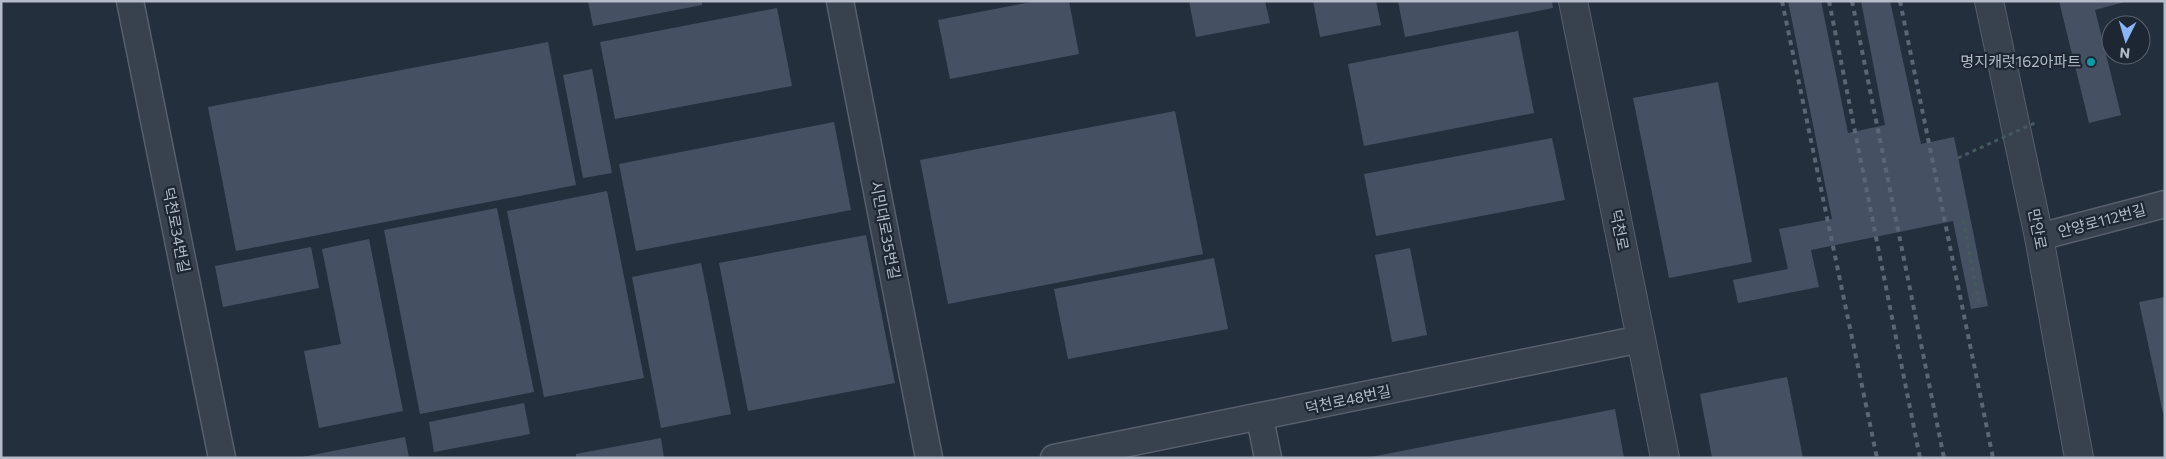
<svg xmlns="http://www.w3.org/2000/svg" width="2166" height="459" font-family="Commissioner,'Noto Sans KR',sans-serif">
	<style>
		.building { fill: #455162 }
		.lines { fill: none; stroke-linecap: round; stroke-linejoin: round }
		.minor-casing { stroke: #565f6c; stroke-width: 29 }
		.tertiary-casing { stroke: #565f6c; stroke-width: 30 }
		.path { stroke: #44595c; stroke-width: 3; stroke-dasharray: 4 4; stroke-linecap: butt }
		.minor { stroke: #38414e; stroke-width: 26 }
		.tertiary { stroke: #38414e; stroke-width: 28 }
		.rail { stroke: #5a6575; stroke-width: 4; stroke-dasharray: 5 5; stroke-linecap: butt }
		.path-bridge { stroke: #44595c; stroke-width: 3; stroke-dasharray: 4 4; stroke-linecap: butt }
		.culture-dot { fill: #0f9aa8; stroke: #1d2633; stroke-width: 2 }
		.labels { text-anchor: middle; stroke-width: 4.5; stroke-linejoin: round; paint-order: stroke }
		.poi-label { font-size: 15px; fill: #b4bcc9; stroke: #1d2633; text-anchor: end }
		.street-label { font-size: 15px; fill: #b4bcc9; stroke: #1d2633 }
	</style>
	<rect width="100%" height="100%" fill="#242f3e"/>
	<!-- building -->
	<g class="building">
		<polygon points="588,1 702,1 702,5 593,26"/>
		<polygon points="1036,1 1069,1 1079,54 950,79 938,20"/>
		<polygon points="1189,1 1265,1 1270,23 1196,37"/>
		<polygon points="1313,1 1376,1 1381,25 1320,37"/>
		<polygon points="1398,1 1552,1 1553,8 1405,37"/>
		<polygon points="1788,1 1821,1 1848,133 1885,125 1861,1 1890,1 1921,144 1954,137 1988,306 1971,309 1953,221 1811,250 1819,287 1738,303 1733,280 1788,269 1779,229 1832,219"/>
		<polygon points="2059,1 2128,1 2095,10 2121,115 2089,123"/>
		<polygon points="777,8 792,86 615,119 600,42"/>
		<polygon points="1518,31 1534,113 1364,146 1348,64"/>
		<polygon points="548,42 576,185 236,251 208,107"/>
		<polygon points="592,69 612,173 583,178 563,75"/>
		<polygon points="1718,82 1752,262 1669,278 1633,98"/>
		<polygon points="1175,111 1203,254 948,304 920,160"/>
		<polygon points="834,122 851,210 636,251 619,164"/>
		<polygon points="1552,138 1565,200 1376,236 1364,174"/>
		<polygon points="607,191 644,378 544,397 507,211"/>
		<polygon points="497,208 534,392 420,414 384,230"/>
		<polygon points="866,235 895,383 748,411 719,263"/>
		<polygon points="369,239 403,411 319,428 304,351 341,344 322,249"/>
		<polygon points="311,247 319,288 223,307 215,266"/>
		<polygon points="1410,248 1427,335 1392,342 1375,255"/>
		<polygon points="1214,258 1228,329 1068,359 1054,289"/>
		<polygon points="701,263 731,414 661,428 632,277"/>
		<polygon points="2165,297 2165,413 2163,413 2139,302"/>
		<polygon points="1787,377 1803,458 1712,458 1700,394"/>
		<polygon points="524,403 530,434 434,452 429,422"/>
		<polygon points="1615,409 1624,458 1371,458 1371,457"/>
		<polygon points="405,437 409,458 302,458 302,457"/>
		<polygon points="661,438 664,458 576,458 576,454"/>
	</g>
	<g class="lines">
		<defs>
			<g id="minor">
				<polyline points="130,1 222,458"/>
				<polyline points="840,1 929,458"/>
				<polyline points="2039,237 2165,204"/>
				<polyline points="1260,418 1268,458"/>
				<polyline points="1054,458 1641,339"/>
			</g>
			<g id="tertiary">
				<polyline points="1573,1 1665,458"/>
				<polyline points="1989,1 2039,237 2079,458"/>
			</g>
		</defs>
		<!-- minor casing -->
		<use href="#minor" class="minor-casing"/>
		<!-- tertiary casing -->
		<use href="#tertiary" class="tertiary-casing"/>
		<!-- path -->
		<polyline class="path" points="1963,220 1980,307"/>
		<!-- minor -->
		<use href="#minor" class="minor"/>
		<!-- tertiary -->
		<use href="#tertiary" class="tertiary"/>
		<!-- rail -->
		<g class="rail">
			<polyline points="1782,1 1877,458"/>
			<polyline points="1829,1 1920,458"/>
			<polyline points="1852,1 1944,458"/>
			<polyline points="1900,1 1993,458"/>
		</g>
		<!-- path-bridge -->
		<polyline class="path-bridge" points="1958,158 2037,122"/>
	</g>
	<!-- markers -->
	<circle class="culture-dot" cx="2091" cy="62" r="5"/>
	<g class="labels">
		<!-- poi labels -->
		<g class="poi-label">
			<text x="2081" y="67">명지캐럿162아파트</text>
		</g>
		<!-- street labels -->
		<g class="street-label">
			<text transform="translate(2102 221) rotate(-15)" y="5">안양로112번길</text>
			<text transform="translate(2037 229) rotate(79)" y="5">만안로</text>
			<text transform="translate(176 230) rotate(79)" y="5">덕천로34번길</text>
			<text transform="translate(885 230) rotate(79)" y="5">시민대로35번길</text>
			<text transform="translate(1619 230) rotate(79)" y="5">덕천로</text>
			<text transform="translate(1348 400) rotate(-12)" y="5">덕천로48번길</text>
		</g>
	</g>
	<!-- border -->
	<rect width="2166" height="459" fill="none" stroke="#b4bcc9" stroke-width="5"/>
	<!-- north arrow -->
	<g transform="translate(2126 40) rotate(185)"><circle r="24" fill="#1d2633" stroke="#59626f"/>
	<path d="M0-4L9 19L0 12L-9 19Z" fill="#8ab4f8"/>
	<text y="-8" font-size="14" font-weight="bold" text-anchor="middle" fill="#b4bcc9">N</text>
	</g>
</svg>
